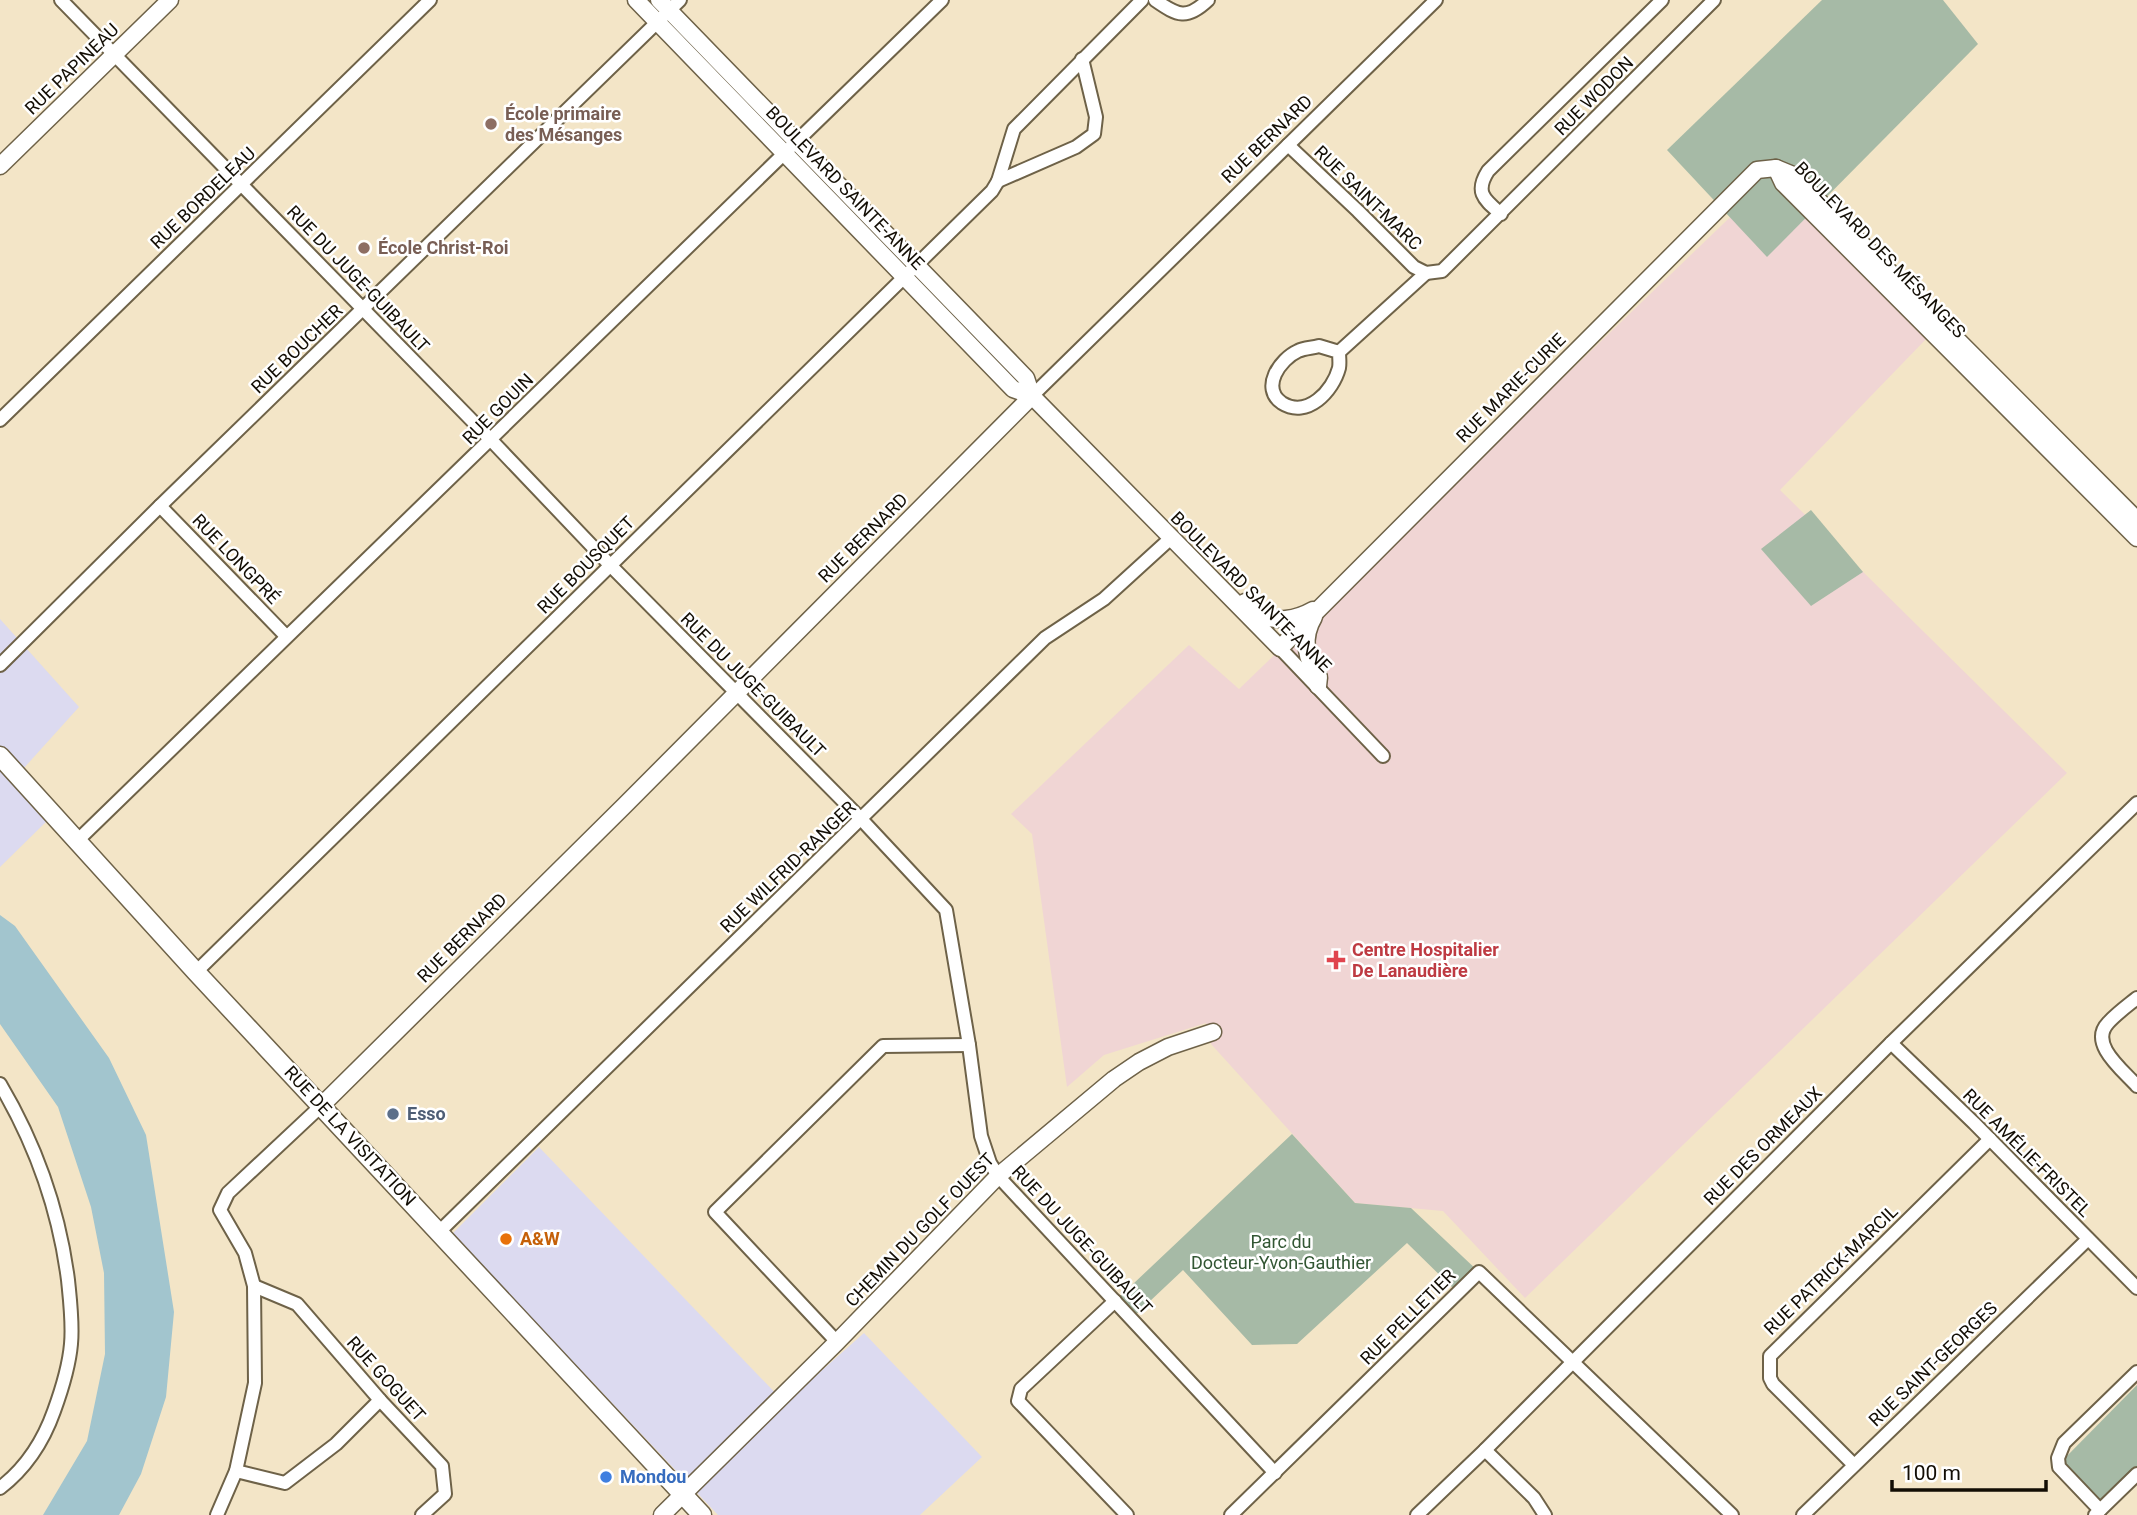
<svg xmlns="http://www.w3.org/2000/svg" width="2137" height="1515" font-family="Roboto,sans-serif">
	<style>
		.commercial { fill: #dcdaf0 }
		.medical { fill: #f0d5d4 }
		.green { fill: #a6baa6 }
		.water { fill: #a2c5ce }
		.lines { fill: none; stroke-linecap: round; stroke-linejoin: round }
		.minor-casing { stroke: #6e6248; stroke-width: 16 }
		.tertiary-casing { stroke: #6e6248; stroke-width: 19 }
		.secondary-casing { stroke: #6e6248; stroke-width: 21 }
		.minor { stroke: #fff; stroke-width: 12 }
		.tertiary { stroke: #fff; stroke-width: 16 }
		.secondary { stroke: #fff; stroke-width: 18 }
		.education-dot { fill: #8d6e63; stroke: #fff; stroke-width: 2.5 }
		.health-dot { fill: #e0444e; stroke: #fff; stroke-width: 2.5 }
		.service-dot { fill: #5c6f8a; stroke: #fff; stroke-width: 2.5 }
		.food-dot { fill: #e8710a; stroke: #fff; stroke-width: 2.5 }
		.shop-dot { fill: #3f7fe0; stroke: #fff; stroke-width: 2.5 }
		.labels { text-anchor: middle; stroke-width: 5; stroke-linejoin: round; paint-order: stroke }
		.street-label { font-size: 18px; fill: #120d04; stroke: #fff }
		.education-label { font-size: 18px; font-weight: bold; fill: #785e54; stroke: #fff; text-anchor: start }
		.health-label { font-size: 18px; font-weight: bold; fill: #be3a42; stroke: #fff; text-anchor: start }
		.service-label { font-size: 18px; font-weight: bold; fill: #4e5e75; stroke: #fff; text-anchor: start }
		.food-label { font-size: 18px; font-weight: bold; fill: #c56008; stroke: #fff; text-anchor: start }
		.park-label { font-size: 18px; fill: #325633; stroke: #fff }
		.shop-label { font-size: 18px; font-weight: bold; fill: #366cbe; stroke: #fff; text-anchor: start }
	</style>
	<rect width="100%" height="100%" fill="#f3e5c7"/>
	<!-- commercial -->
	<g class="commercial">
		<polygon points="0,619 79,707 14,779 49,819 0,867"/>
		<polygon points="539,1147 785,1403 864,1333 982,1457 920,1515 718,1515 452,1234"/>
	</g>
	<!-- medical -->
	<polygon class="medical" points="1773,176 1929,336 1780,490 2067,773 1525,1298 1443,1211 1355,1203 1211,1044 1206,1023 1104,1055 1067,1087 1032,834 1011,814 1189,645 1239,689"/>
	<!-- green -->
	<g class="green">
		<polygon points="1822,0 1943,0 1978,44 1767,257 1667,150"/>
		<polygon points="1811,510 1863,572 1811,606 1761,549"/>
		<polygon points="1292,1134 1355,1203 1411,1208 1479,1272 1458,1293 1407,1243 1297,1344 1252,1345 1183,1270 1131,1319 1115,1301"/>
		<polygon points="2137,1385 2137,1467 2101,1504 2060,1463"/>
	</g>
	<!-- water -->
	<polygon class="water" points="0,915 15,926 109,1058 146,1135 174,1312 166,1397 141,1474 119,1515 43,1515 87,1441 105,1354 104,1273 91,1207 58,1107 0,1024"/>
	<g class="lines">
		<defs>
			<g id="minor">
				<polyline points="61,0 491,440 611,566 861,819 946,910 969,1045 981,1136 990,1163 998,1176 1275,1473"/>
				<path d="M1155,0c23,16 32,20 53,0"/>
				<polyline points="1288,145 1358,211 1414,267 1426,273 1442,271 1714,0"/>
				<polyline points="998,181 1076,147 1094,134 1096,117 1082,59"/>
				<path d="M1501,214c-16,-14 -27,-21 -13,-43l174,-171"/>
				<path d="M1319,346l20,6c0,5 1,11 0,16 -6,23 -32,51 -57,35 -22,-15 -2,-44 16,-52 6,-3 14,-3 21,-5z"/>
				<polyline points="1339,352 1426,273"/>
				<polyline points="1032,396 1436,0"/>
				<polyline points="0,420 430,0"/>
				<polyline points="160,506 286,636"/>
				<polyline points="1280,648 1383,756"/>
				<polyline points="0,665 160,506 680,0"/>
				<polyline points="77,841 942,0"/>
				<polyline points="196,972 992,191 998,181 1014,129 1142,0"/>
				<path d="M2137,998c-10,8 -21,16 -29,25 -20,21 16,48 29,63"/>
				<polyline points="1891,1043 1974,1123 2137,1288"/>
				<path d="M0,1084c36,61 59,126 68,196 2,20 5,43 3,64 -2,23 -9,45 -17,67 -11,31 -28,57 -54,77"/>
				<polyline points="439,1232 1045,638 1104,599 1171,538"/>
				<polyline points="254,1286 297,1304 380,1400 442,1466 445,1494 422,1515"/>
				<polyline points="1115,1301 1021,1389 1018,1401 1127,1515"/>
				<polyline points="837,1342 715,1212 883,1046 969,1045"/>
				<polyline points="1485,1450 1534,1498 1545,1515"/>
				<polyline points="1854,1465 1773,1384 1770,1378 1770,1356 1990,1139"/>
				<polyline points="236,1471 285,1483 336,1444 380,1400"/>
				<polyline points="2100,1510 2059,1467 2058,1458 2064,1443 2137,1372"/>
				<polyline points="217,1515 236,1471 255,1383 254,1286 245,1253 220,1210 228,1193 321,1106"/>
				<polyline points="1231,1515 1479,1272 1732,1515"/>
				<polyline points="1417,1515 1485,1450 1891,1043 2137,803"/>
				<polyline points="1803,1515 2088,1239"/>
				<polyline points="2095,1515 2137,1474"/>
			</g>
			<g id="tertiary">
				<polyline points="636,0 1013,389 1032,396"/>
				<polyline points="659,0 1026,378 1032,396 1280,648 1757,170 1776,168 1793,175 2137,520"/>
				<polyline points="0,166 170,0"/>
				<polyline points="1776,168 1783,183 2137,538"/>
				<path d="M1245,602c5,3 8,8 13,11 17,11 39,6 55,-3"/>
				<path d="M1314,617c-12,20 -9,43 5,60l-1,9"/>
				<polyline points="321,1106 624,806 1032,396"/>
				<polyline points="662,1515 837,1342 998,1176 1114,1079 1139,1062 1168,1047 1213,1032"/>
			</g>
			<polyline id="secondary" points="0,756 196,972 702,1515"/>
		</defs>
		<!-- minor casing -->
		<use href="#minor" class="minor-casing"/>
		<!-- tertiary casing -->
		<use href="#tertiary" class="tertiary-casing"/>
		<!-- secondary casing -->
		<use href="#secondary" class="secondary-casing"/>
		<!-- minor -->
		<use href="#minor" class="minor"/>
		<!-- tertiary -->
		<use href="#tertiary" class="tertiary"/>
		<!-- secondary -->
		<use href="#secondary" class="secondary"/>
	</g>
	<!-- markers -->
	<g class="education-dot">
		<circle cx="491" cy="124" r="7"/>
		<circle cx="364" cy="248" r="7"/>
	</g>
	<path class="health-dot" d="M1332.5 949.5h7v7h7v7h-7v7h-7v-7h-7v-7h7z"/>
	<circle class="service-dot" cx="393" cy="1114" r="7"/>
	<circle class="food-dot" cx="506" cy="1239" r="7"/>
	<circle class="shop-dot" cx="606" cy="1477" r="7"/>
	<g class="labels">
		<!-- street labels -->
		<g class="street-label">
			<text transform="translate(72 69) rotate(-44)" y="6">RUE PAPINEAU</text>
			<text transform="translate(1594 96) rotate(-45)" y="6">RUE WODON</text>
			<text transform="translate(1267 139) rotate(-44)" y="6">RUE BERNARD</text>
			<text transform="translate(845 188) rotate(46)" y="6">BOULEVARD SAINTE-ANNE</text>
			<text transform="translate(203 198) rotate(-44)" y="6">RUE BORDELEAU</text>
			<text transform="translate(1368 198) rotate(44)" y="6">RUE SAINT-MARC</text>
			<text transform="translate(1880 250) rotate(46)" y="6">BOULEVARD DES MÉSANGES</text>
			<text transform="translate(358 279) rotate(46)" y="6">RUE DU JUGE-GUIBAULT</text>
			<text transform="translate(297 349) rotate(-44)" y="6">RUE BOUCHER</text>
			<text transform="translate(1511 388) rotate(-45)" y="6">RUE MARIE-CURIE</text>
			<text transform="translate(498 409) rotate(-45)" y="6">RUE GOUIN</text>
			<text transform="translate(863 538) rotate(-45)" y="6">RUE BERNARD</text>
			<text transform="translate(236 559) rotate(46)" y="6">RUE LONGPRÉ</text>
			<text transform="translate(586 565) rotate(-45)" y="6">RUE BOUSQUET</text>
			<text transform="translate(1251 592) rotate(45)" y="6">BOULEVARD SAINTE-ANNE</text>
			<text transform="translate(753 685) rotate(45)" y="6">RUE DU JUGE-GUIBAULT</text>
			<text transform="translate(788 867) rotate(-44)" y="6">RUE WILFRID-RANGER</text>
			<text transform="translate(462 938) rotate(-45)" y="6">RUE BERNARD</text>
			<text transform="translate(350 1136) rotate(47)" y="6">RUE DE LA VISITATION</text>
			<text transform="translate(1763 1146) rotate(-45)" y="6">RUE DES ORMEAUX</text>
			<text transform="translate(2027 1153) rotate(45)" y="6">RUE AMÉLIE-FRISTEL</text>
			<text transform="translate(920 1230) rotate(-46)" y="6">CHEMIN DU GOLF OUEST</text>
			<text transform="translate(1082 1240) rotate(47)" y="6">RUE DU JUGE-GUIBAULT</text>
			<text transform="translate(1831 1270) rotate(-44)" y="6">RUE PATRICK-MARCIL</text>
			<text transform="translate(1408 1317) rotate(-45)" y="6">RUE PELLETIER</text>
			<text transform="translate(1933 1364) rotate(-44)" y="6">RUE SAINT-GEORGES</text>
			<text transform="translate(386 1379) rotate(48)" y="6">RUE GOGUET</text>
		</g>
		<!-- education labels -->
		<g class="education-label">
			<text x="505" y="120">École primaire<tspan x="505" dy="21">des Mésanges</tspan></text>
			<text x="378" y="254">École Christ-Roi</text>
		</g>
		<!-- health labels -->
		<g class="health-label">
			<text x="1352" y="956">Centre Hospitalier<tspan x="1352" dy="21">De Lanaudière</tspan></text>
		</g>
		<!-- service labels -->
		<g class="service-label">
			<text x="407" y="1120">Esso</text>
		</g>
		<!-- food labels -->
		<g class="food-label">
			<text x="520" y="1245">A&amp;W</text>
		</g>
		<!-- park labels -->
		<g class="park-label">
			<text x="1281" y="1248">Parc du<tspan x="1281" dy="21">Docteur-Yvon-Gauthier</tspan></text>
		</g>
		<!-- shop labels -->
		<g class="shop-label">
			<text x="620" y="1483">Mondou</text>
		</g>
	</g>
	<!-- scale -->
	<path d="M1892 1480v10h154v-10" fill="none" stroke="#120d04" stroke-width="3.5"/>
	<text x="1902" y="1480" font-size="21" fill="#120d04" stroke="#ffffff" stroke-width="5" paint-order="stroke">100 m</text>
</svg>
